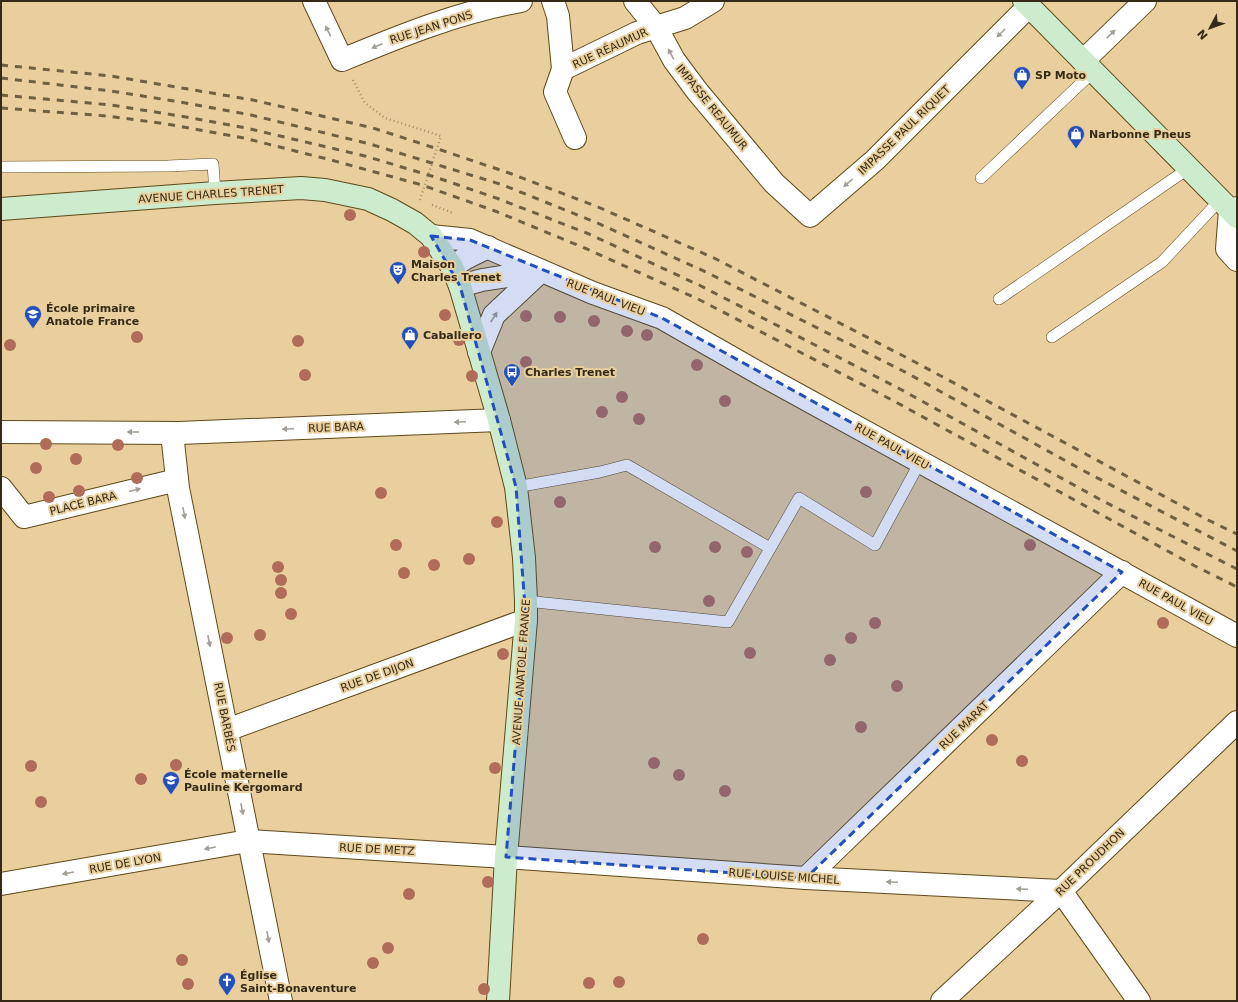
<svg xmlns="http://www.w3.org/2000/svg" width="1238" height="1002" font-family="'DejaVu Sans',sans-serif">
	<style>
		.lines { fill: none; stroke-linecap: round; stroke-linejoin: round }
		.lane-casing { stroke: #5f4919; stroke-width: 12 }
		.street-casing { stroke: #5f4919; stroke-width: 24 }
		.secondary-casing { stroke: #5f4919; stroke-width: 24 }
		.path { stroke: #a4906a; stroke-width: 2.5; stroke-dasharray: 1 3; stroke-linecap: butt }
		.lane { stroke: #fff; stroke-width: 11 }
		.street { stroke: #fff; stroke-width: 22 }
		.secondary { stroke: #cdecce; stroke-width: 22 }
		.rail { stroke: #6e6042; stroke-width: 3; stroke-dasharray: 7 7; stroke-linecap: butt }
		.path-bridge { stroke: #a4906a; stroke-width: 2.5; stroke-dasharray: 1 3; stroke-linecap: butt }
		.tree { fill: #b06c58 }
		.oneway { fill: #a49f96 }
		.marked { fill: #224fbc; fill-opacity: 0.2; stroke: #224fbc; stroke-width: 3; stroke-dasharray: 8 5; stroke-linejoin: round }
		.labels { text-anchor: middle; stroke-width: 4; stroke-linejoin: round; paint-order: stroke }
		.street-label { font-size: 11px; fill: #342a16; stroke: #e8cf9d }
		.poi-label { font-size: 11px; font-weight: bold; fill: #342a16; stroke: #e8cf9d; text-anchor: start }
	</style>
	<rect width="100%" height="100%" fill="#e8cf9d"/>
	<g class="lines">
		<defs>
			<g id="lane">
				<polyline points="1,167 168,166 213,164 215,193"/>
				<polyline points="981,178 1093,72"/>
				<polyline points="999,299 1189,168"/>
				<polyline points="1052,337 1162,262 1220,200"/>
				<polyline points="516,487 600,472 627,465 770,548"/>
				<polyline points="526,601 728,622 799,498 875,545 920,462"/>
			</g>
			<g id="street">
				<path d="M314,1l28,59c58,-24 117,-48 179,-59"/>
				<polyline points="553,1 558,16 563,69 555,92 575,138"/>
				<polyline points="635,1 656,27 674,60 697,91 774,183 810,216 875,160 1029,6"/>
				<polyline points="1083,61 1145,1"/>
				<polyline points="563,69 637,33 685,18 713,1"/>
				<polyline points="1237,208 1230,210 1227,249 1237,260"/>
				<polyline points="431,236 470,240 593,293 662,318 762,375 1237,636"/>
				<polyline points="452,267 464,259 488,247"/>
				<polyline points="460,286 482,280 541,271"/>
				<polyline points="479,352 494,315 541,271"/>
				<polyline points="1,432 179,433 499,420"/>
				<polyline points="172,433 178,488 281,1001"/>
				<polyline points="1,488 24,517 177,480"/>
				<polyline points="227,730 526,620"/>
				<polyline points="806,878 1122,572"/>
				<polyline points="1,884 248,841 506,857 806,878 1061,891 1139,1001"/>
				<polyline points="942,1001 1061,891 1237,722"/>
			</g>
			<g id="secondary">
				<polyline points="1024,1 1237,217"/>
				<polyline points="1,209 215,193 301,188 325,190 368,199 392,210 415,223 431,236 452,267 460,286 499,420 516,487 524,558 526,601 526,620 506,857 498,1001"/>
			</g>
		</defs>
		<!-- lane casing -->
		<use href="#lane" class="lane-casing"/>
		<!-- street casing -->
		<use href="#street" class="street-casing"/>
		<!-- secondary casing -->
		<use href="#secondary" class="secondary-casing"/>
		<!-- path -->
		<g class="path">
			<polyline points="353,80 365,103 385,118 441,136"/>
			<polyline points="432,205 453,213"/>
		</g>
		<!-- lane -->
		<use href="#lane" class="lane"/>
		<!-- street -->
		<use href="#street" class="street"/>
		<!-- secondary -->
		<use href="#secondary" class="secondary"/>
		<!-- rail -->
		<g class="rail">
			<polyline points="1,65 111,76 253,100 373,128 441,150 509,173 598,207 714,258 915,362 1208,520 1237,534"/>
			<polyline points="1,78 111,91 174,101 251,115 370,144 503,185 595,222 706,272 907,373 1084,471 1237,551"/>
			<polyline points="1,95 111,105 180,116 246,128 365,156 435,177 499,199 589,234 701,286 900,389 1101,500 1237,569"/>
			<polyline points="1,108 107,116 167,124 244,138 331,160 422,185 495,211 587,249 698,299 892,400 1195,566 1237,587"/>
		</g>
		<!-- path-bridge -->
		<polyline class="path-bridge" points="420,200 441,136"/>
	</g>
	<!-- trees -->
	<g class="tree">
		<circle cx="350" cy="215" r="6"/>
		<circle cx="424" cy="252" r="6"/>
		<circle cx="445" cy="315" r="6"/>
		<circle cx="526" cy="316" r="6"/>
		<circle cx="560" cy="317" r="6"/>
		<circle cx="594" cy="321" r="6"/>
		<circle cx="627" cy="331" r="6"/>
		<circle cx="647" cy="335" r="6"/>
		<circle cx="137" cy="337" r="6"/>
		<circle cx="459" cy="340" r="6"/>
		<circle cx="298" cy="341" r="6"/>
		<circle cx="10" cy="345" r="6"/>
		<circle cx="526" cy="362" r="6"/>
		<circle cx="697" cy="365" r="6"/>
		<circle cx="305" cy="375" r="6"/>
		<circle cx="472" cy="376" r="6"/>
		<circle cx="622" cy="397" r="6"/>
		<circle cx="725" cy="401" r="6"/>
		<circle cx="602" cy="412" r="6"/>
		<circle cx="639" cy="419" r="6"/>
		<circle cx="46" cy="444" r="6"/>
		<circle cx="118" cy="445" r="6"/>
		<circle cx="76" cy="459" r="6"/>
		<circle cx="36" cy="468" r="6"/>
		<circle cx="137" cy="478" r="6"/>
		<circle cx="79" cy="491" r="6"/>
		<circle cx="866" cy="492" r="6"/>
		<circle cx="381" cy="493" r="6"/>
		<circle cx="49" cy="497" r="6"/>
		<circle cx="560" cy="502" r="6"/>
		<circle cx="497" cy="522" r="6"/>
		<circle cx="396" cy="545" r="6"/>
		<circle cx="1030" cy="545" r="6"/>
		<circle cx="655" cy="547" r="6"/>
		<circle cx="715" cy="547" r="6"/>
		<circle cx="747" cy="552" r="6"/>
		<circle cx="469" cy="559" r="6"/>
		<circle cx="434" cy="565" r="6"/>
		<circle cx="278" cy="567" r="6"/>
		<circle cx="404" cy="573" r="6"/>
		<circle cx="281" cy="580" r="6"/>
		<circle cx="281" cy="593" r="6"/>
		<circle cx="709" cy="601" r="6"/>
		<circle cx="291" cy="614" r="6"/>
		<circle cx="875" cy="623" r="6"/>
		<circle cx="1163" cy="623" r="6"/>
		<circle cx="260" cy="635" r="6"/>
		<circle cx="227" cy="638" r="6"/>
		<circle cx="851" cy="638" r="6"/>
		<circle cx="750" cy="653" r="6"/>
		<circle cx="503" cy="654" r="6"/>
		<circle cx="830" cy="660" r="6"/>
		<circle cx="897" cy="686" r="6"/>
		<circle cx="861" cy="727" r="6"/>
		<circle cx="992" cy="740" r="6"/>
		<circle cx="1022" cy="761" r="6"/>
		<circle cx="654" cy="763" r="6"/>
		<circle cx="176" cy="765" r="6"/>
		<circle cx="31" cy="766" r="6"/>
		<circle cx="495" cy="768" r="6"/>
		<circle cx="679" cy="775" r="6"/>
		<circle cx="141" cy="779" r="6"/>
		<circle cx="725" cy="791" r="6"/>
		<circle cx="41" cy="802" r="6"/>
		<circle cx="488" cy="882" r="6"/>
		<circle cx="409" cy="894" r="6"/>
		<circle cx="703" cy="939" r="6"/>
		<circle cx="388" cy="948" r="6"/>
		<circle cx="182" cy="960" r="6"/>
		<circle cx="373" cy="963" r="6"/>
		<circle cx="619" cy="982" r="6"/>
		<circle cx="589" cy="983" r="6"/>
		<circle cx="188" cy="984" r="6"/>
		<circle cx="484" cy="989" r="6"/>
	</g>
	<!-- one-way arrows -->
	<defs><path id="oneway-solid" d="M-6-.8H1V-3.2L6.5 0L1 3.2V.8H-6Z"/></defs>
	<g class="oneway">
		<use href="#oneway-solid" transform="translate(328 31) rotate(-116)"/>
		<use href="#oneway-solid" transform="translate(1001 33) rotate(135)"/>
		<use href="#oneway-solid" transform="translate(1111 34) rotate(-44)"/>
		<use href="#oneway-solid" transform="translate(377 46) rotate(157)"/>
		<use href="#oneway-solid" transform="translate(671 54) rotate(-118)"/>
		<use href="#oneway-solid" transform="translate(848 183) rotate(139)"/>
		<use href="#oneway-solid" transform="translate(494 317) rotate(-57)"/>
		<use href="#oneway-solid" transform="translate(460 422) rotate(178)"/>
		<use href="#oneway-solid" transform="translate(288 429) rotate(178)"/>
		<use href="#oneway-solid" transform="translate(133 432) rotate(-180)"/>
		<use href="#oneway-solid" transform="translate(135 490) rotate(-14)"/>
		<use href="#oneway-solid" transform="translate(184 513) rotate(79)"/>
		<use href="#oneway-solid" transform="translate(209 641) rotate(79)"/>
		<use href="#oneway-solid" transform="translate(242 809) rotate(79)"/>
		<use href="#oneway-solid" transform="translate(210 848) rotate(170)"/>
		<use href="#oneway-solid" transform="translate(577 862) rotate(-176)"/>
		<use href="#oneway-solid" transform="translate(706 871) rotate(-176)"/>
		<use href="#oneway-solid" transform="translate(68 873) rotate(170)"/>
		<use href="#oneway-solid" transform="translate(892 882) rotate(-177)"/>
		<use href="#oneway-solid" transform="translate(1022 889) rotate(-177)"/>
		<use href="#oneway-solid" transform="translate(268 937) rotate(79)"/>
	</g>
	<!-- marked area -->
	<path class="marked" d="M431,236l39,4 192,78 460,254 -316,306 -300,-21 20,-237 -10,-133 -56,-201z"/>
	<!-- icons -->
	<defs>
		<symbol id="shop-pin" viewBox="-11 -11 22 30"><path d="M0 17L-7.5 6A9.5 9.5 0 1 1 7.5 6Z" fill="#224fbc" stroke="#e8cf9d"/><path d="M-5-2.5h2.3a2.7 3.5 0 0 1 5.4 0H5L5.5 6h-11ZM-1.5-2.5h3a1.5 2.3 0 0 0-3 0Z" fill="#fff"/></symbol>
		<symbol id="theatre-pin" viewBox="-11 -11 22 30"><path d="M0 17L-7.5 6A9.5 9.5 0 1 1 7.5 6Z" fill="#224fbc" stroke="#e8cf9d"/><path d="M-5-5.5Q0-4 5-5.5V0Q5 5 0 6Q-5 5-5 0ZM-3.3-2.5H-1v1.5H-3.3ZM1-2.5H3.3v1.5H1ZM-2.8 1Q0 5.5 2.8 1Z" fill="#fff"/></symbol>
		<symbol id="school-pin" viewBox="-11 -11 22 30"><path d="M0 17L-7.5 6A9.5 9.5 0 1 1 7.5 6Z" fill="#224fbc" stroke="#e8cf9d"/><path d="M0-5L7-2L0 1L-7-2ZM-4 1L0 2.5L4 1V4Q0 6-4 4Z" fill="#fff"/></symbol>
		<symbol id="bus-pin" viewBox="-11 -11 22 30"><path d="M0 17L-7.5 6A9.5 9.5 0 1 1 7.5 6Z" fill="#224fbc" stroke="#e8cf9d"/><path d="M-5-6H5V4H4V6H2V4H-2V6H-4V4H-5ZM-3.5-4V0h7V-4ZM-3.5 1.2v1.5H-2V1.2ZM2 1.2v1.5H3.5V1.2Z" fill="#fff"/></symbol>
		<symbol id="church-pin" viewBox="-11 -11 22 30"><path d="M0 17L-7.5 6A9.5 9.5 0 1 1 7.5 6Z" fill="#224fbc" stroke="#e8cf9d"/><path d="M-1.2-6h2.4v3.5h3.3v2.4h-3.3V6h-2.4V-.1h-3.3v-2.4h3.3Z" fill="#fff"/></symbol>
	</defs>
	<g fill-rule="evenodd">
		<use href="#shop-pin" x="1012" y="65" width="20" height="27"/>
		<use href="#shop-pin" x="1066" y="124" width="20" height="27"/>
		<use href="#theatre-pin" x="388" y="260" width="20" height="27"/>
		<use href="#school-pin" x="23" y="304" width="20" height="27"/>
		<use href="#shop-pin" x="400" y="325" width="20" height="27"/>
		<use href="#bus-pin" x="502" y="362" width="20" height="27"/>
		<use href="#school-pin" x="161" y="770" width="20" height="27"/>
		<use href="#church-pin" x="217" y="971" width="20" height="27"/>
	</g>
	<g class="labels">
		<!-- street labels -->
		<g class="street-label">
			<text transform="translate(431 27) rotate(-18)" y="4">RUE JEAN PONS</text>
			<text transform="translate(610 48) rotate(-25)" y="4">RUE RÉAUMUR</text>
			<text transform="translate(712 107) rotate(51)" y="4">IMPASSE REAUMUR</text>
			<text transform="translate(904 130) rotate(-44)" y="4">IMPASSE PAUL RIQUET</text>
			<text transform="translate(211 194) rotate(-4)" y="4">AVENUE CHARLES TRENET</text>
			<text transform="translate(606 297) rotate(21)" y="4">RUE PAUL VIEU</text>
			<text transform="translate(336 427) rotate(-2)" y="4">RUE BARA</text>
			<text transform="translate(892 446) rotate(29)" y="4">RUE PAUL VIEU</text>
			<text transform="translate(83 503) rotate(-14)" y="4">PLACE BARA</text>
			<text transform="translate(1176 602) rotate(29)" y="4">RUE PAUL VIEU</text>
			<text transform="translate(521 672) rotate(-86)" y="4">AVENUE ANATOLE FRANCE</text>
			<text transform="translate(377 675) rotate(-20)" y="4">RUE DE DIJON</text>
			<text transform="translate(225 717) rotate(79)" y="4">RUE BARBÈS</text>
			<text transform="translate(964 725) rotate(-44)" y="4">RUE MARAT</text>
			<text transform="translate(377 849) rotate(3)" y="4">RUE DE METZ</text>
			<text transform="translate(1090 862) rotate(-44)" y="4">RUE PROUDHON</text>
			<text transform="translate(125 863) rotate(-10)" y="4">RUE DE LYON</text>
			<text transform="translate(784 876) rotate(4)" y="4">RUE LOUISE MICHEL</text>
		</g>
		<!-- poi labels -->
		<g class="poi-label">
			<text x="1035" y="79">SP Moto</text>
			<text x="1089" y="138">Narbonne Pneus</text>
			<text x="411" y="268">Maison<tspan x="411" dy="13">Charles Trenet</tspan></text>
			<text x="46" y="312">École primaire<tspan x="46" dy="13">Anatole France</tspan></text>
			<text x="423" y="339">Caballero</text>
			<text x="525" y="376">Charles Trenet</text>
			<text x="184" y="778">École maternelle<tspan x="184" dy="13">Pauline Kergomard</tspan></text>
			<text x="240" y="979">Église<tspan x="240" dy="13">Saint-Bonaventure</tspan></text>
		</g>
	</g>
	<!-- border -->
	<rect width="1238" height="1002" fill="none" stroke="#342a16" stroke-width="4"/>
	<!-- north arrow -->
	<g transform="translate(1210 28) rotate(229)" stroke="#e8cf9d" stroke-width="3" paint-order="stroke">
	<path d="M0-3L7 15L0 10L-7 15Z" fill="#342a16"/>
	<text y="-6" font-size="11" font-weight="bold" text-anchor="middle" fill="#342a16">N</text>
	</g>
</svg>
